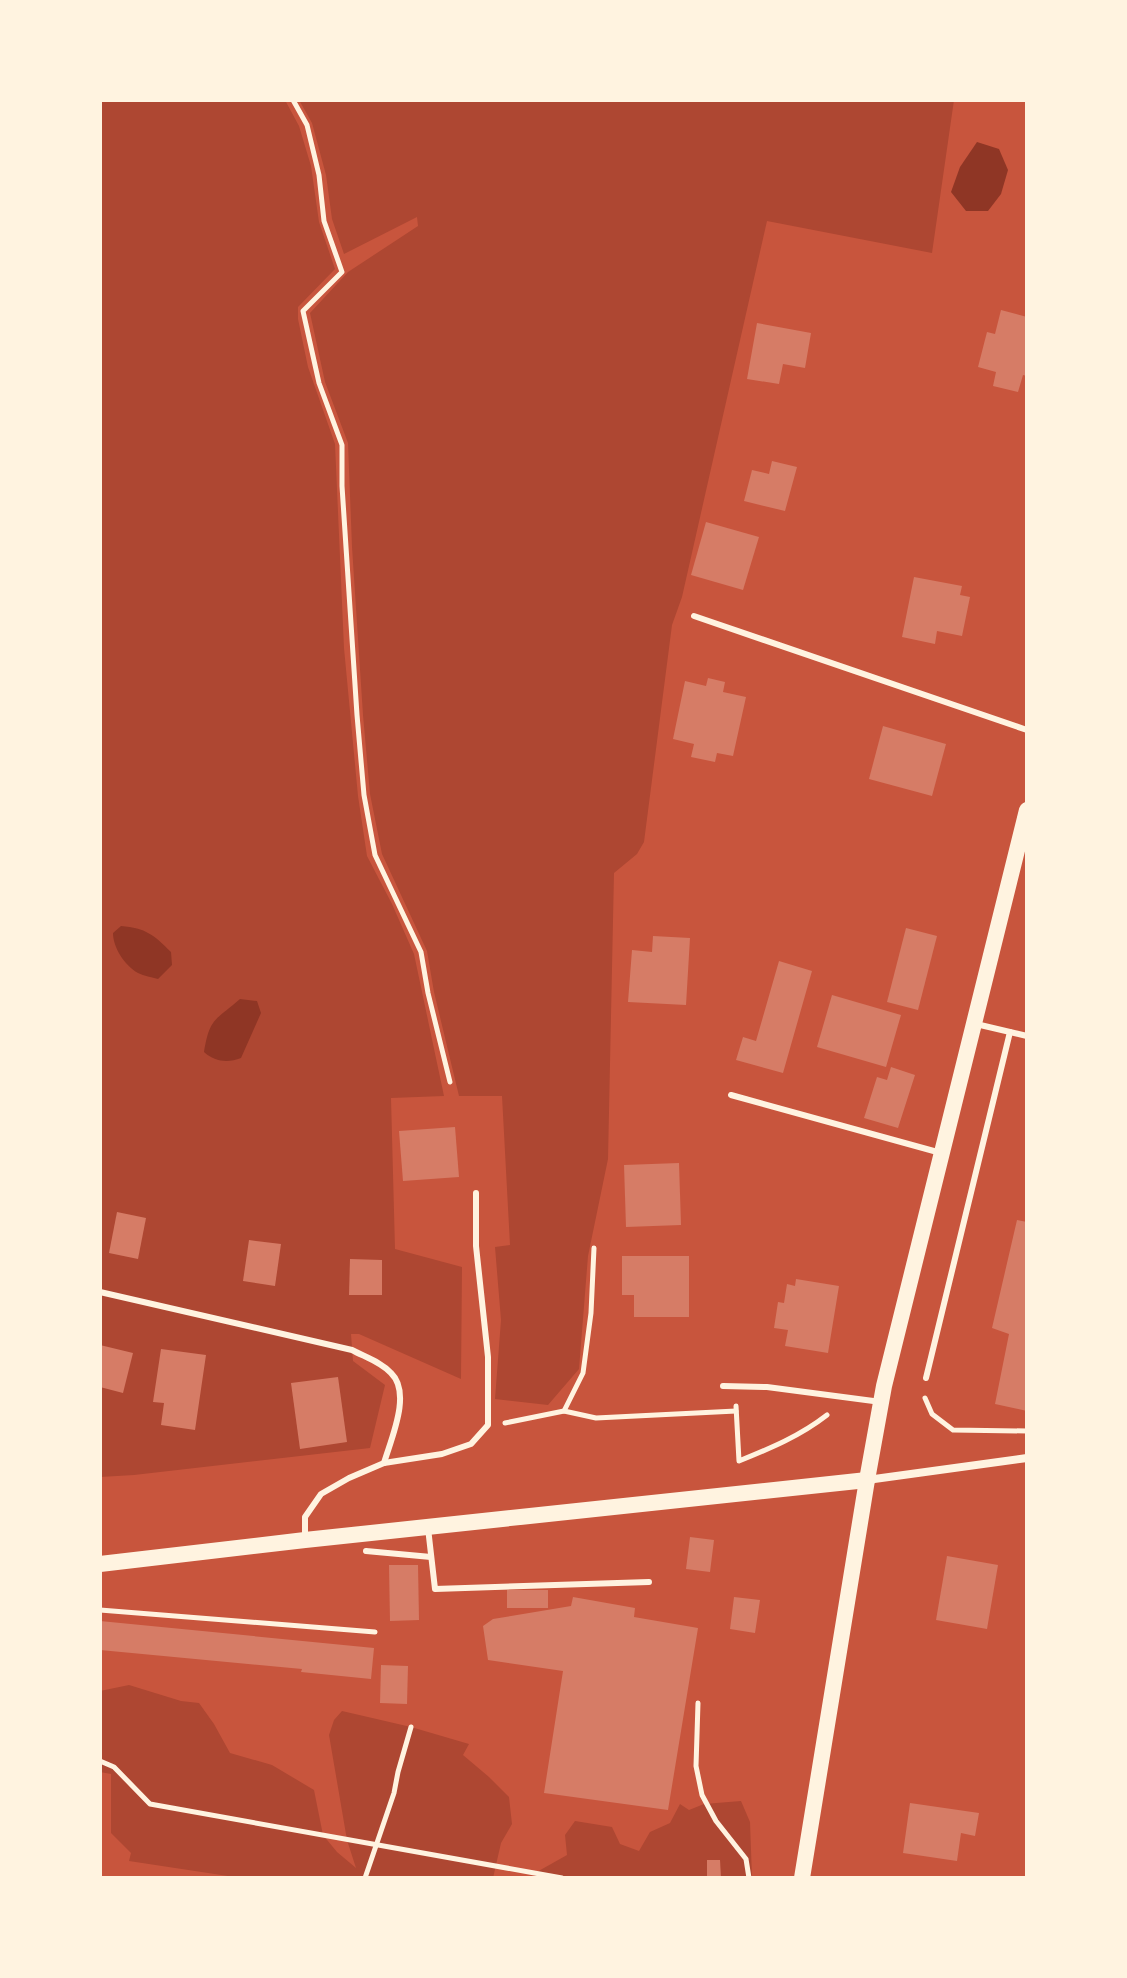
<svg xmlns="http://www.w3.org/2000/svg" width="1127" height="1978" font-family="Helvetica,sans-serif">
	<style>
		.green { fill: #ae4732 }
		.water { fill: #8f3625 }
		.building { fill: #d67c66 }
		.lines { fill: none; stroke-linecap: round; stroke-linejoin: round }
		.path { stroke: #fff3e0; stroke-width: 5 }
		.service { stroke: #fff3e0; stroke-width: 6 }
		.minor { stroke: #fff3e0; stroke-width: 8 }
		.secondary { stroke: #fff3e0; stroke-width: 16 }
	</style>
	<rect width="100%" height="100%" fill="#c8553d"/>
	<!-- green -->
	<g class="green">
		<polygon points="100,100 285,100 299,126 311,166 319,222 335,269 298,307 298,319 308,367 335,444 344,648 358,796 367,856 392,904 414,954 444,1096 391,1098 395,1249 462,1267 461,1379 359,1334 351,1334 353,1361 385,1385 370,1448 134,1475 100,1477"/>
		<polygon points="299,100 954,100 932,253 767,221 682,597 672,625 644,842 637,854 614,873 608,1159 588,1256 579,1369 548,1405 495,1399 501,1320 495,1247 510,1245 502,1096 459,1096 434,992 427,951 382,854 370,794 363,715 352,547 348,443 325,382 310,313 348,272 418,226 417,217 344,254 332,219 326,175 312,123"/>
		<polygon points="129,1685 181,1701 199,1703 214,1724 230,1753 272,1765 314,1790 323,1835 337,1852 356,1868 347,1840 329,1735 334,1720 342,1711 411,1727 469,1744 463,1755 489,1777 509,1797 512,1824 501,1843 493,1878 241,1878 129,1861 131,1853 111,1833 111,1774 100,1772 100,1691"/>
		<polygon points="741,1801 750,1822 752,1878 537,1878 535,1873 567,1855 565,1835 575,1821 612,1827 620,1844 639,1851 650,1832 670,1823 680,1804 689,1810 704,1804"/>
	</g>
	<!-- water -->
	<g class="water">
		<polygon points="977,142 999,149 1008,170 1001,194 988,211 966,211 951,192 960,167"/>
		<path d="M121,926c25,2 33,9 50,26l1,13 -14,14c-6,-2 -14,-3 -20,-6 -14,-8 -25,-26 -25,-40z"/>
		<path d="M240,999l17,2 4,12 -20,45c-13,5 -26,4 -37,-6 6,-35 11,-31 36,-53z"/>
	</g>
	<!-- building -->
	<g class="building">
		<polygon points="1001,310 1027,317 1027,376 1023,375 1018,392 993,386 996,372 978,367 987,332 995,334"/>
		<polygon points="757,323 811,333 805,368 783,364 779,384 747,379"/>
		<polygon points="772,461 797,467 785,511 744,501 752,470 769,474"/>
		<polygon points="706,522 759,537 743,590 691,575"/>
		<polygon points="914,577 962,586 960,595 970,597 962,636 937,631 935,644 902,637"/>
		<polygon points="708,678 725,682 723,692 746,697 733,756 717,753 715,762 691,757 694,744 673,739 685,681 706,686"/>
		<polygon points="883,726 946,744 932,796 869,779"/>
		<polygon points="906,928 937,936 918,1010 887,1002"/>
		<polygon points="653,936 690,938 686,1005 628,1002 632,950 652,952"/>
		<polygon points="779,961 812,971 783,1073 736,1060 743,1037 756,1041"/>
		<polygon points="832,995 901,1015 886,1067 817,1047"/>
		<polygon points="891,1067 915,1075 898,1128 864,1118 877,1077 887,1080"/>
		<polygon points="455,1127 459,1177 403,1181 399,1131"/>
		<polygon points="679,1163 681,1225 626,1227 624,1165"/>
		<polygon points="117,1212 146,1218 138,1259 109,1253"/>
		<polygon points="1017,1220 1027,1222 1027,1411 995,1404 1009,1334 992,1328"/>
		<polygon points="249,1240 281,1244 275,1286 243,1281"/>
		<polygon points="622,1256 689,1256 689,1317 634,1317 634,1295 622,1295"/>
		<polygon points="350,1259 382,1260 382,1295 349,1295"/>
		<polygon points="796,1279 839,1286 828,1353 785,1346 788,1330 774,1328 778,1302 784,1303 787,1284 795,1286"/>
		<polygon points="100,1345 133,1353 123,1393 100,1387"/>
		<polygon points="161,1349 206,1355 195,1430 161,1425 164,1403 153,1402"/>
		<polygon points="338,1377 347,1442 300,1449 291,1383"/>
		<polygon points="690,1537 714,1540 710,1572 686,1569"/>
		<polygon points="947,1556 998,1565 987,1629 936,1620"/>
		<polygon points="389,1565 418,1565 419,1620 390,1621"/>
		<rect x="507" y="1590" width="41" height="18"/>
		<polygon points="573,1597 635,1608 634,1617 698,1628 668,1810 544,1793 563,1671 488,1660 483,1626 493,1619 571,1606"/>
		<polygon points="734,1597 760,1600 755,1633 730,1629"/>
		<polygon points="100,1621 374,1648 371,1679 301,1672 302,1669 100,1650"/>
		<polygon points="381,1665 408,1666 407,1704 380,1703"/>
		<polygon points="910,1803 979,1813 975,1836 961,1833 957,1861 903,1853"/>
		<polygon points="707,1860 720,1860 721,1878 707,1878"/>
	</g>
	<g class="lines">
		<!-- path -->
		<g class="path">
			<polyline points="293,100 307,125 319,175 324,221 342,272 303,311 319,383 342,445 342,486 357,715 364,795 375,855 421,952 428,993 450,1082"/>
			<polyline points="925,1398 932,1414 953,1430 1027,1431"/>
			<path d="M736,1406l3,55c32,-13 61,-25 88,-46"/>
			<polyline points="564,1411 596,1418 736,1411"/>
			<polyline points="505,1423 564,1411 583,1373 591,1313 594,1248"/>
			<polyline points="100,1610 375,1632"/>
			<polyline points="698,1703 696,1766 702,1795 716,1821 746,1859 749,1878"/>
			<polyline points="100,1761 114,1767 150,1804 562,1878"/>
			<polyline points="365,1878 394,1793 398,1772 411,1727"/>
		</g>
		<!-- service -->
		<g class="service">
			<polyline points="694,616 1027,730"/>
			<polyline points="976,1024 1027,1036"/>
			<polyline points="731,1095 941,1153"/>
			<path d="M100,1292l252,58c13,7 29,12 39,23 21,20 0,66 -7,90"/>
			<polyline points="926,1378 1010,1032"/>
			<polyline points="723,1386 767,1387 881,1402"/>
			<polyline points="428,1528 435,1589 649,1582"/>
			<polyline points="305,1540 305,1517 321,1494 349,1478 384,1463 442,1454 471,1444 488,1425 488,1357 476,1246 476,1193"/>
			<polyline points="366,1551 431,1557"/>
		</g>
		<!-- minor -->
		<polyline class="minor" points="867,1480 1027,1458"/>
		<!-- secondary -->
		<g class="secondary">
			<polyline points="100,1564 305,1540 867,1480"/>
			<polyline points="802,1878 867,1480 884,1386 1027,810"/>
		</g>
	</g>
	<!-- border -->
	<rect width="1127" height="1978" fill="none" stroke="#fff3e0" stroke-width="204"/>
</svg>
